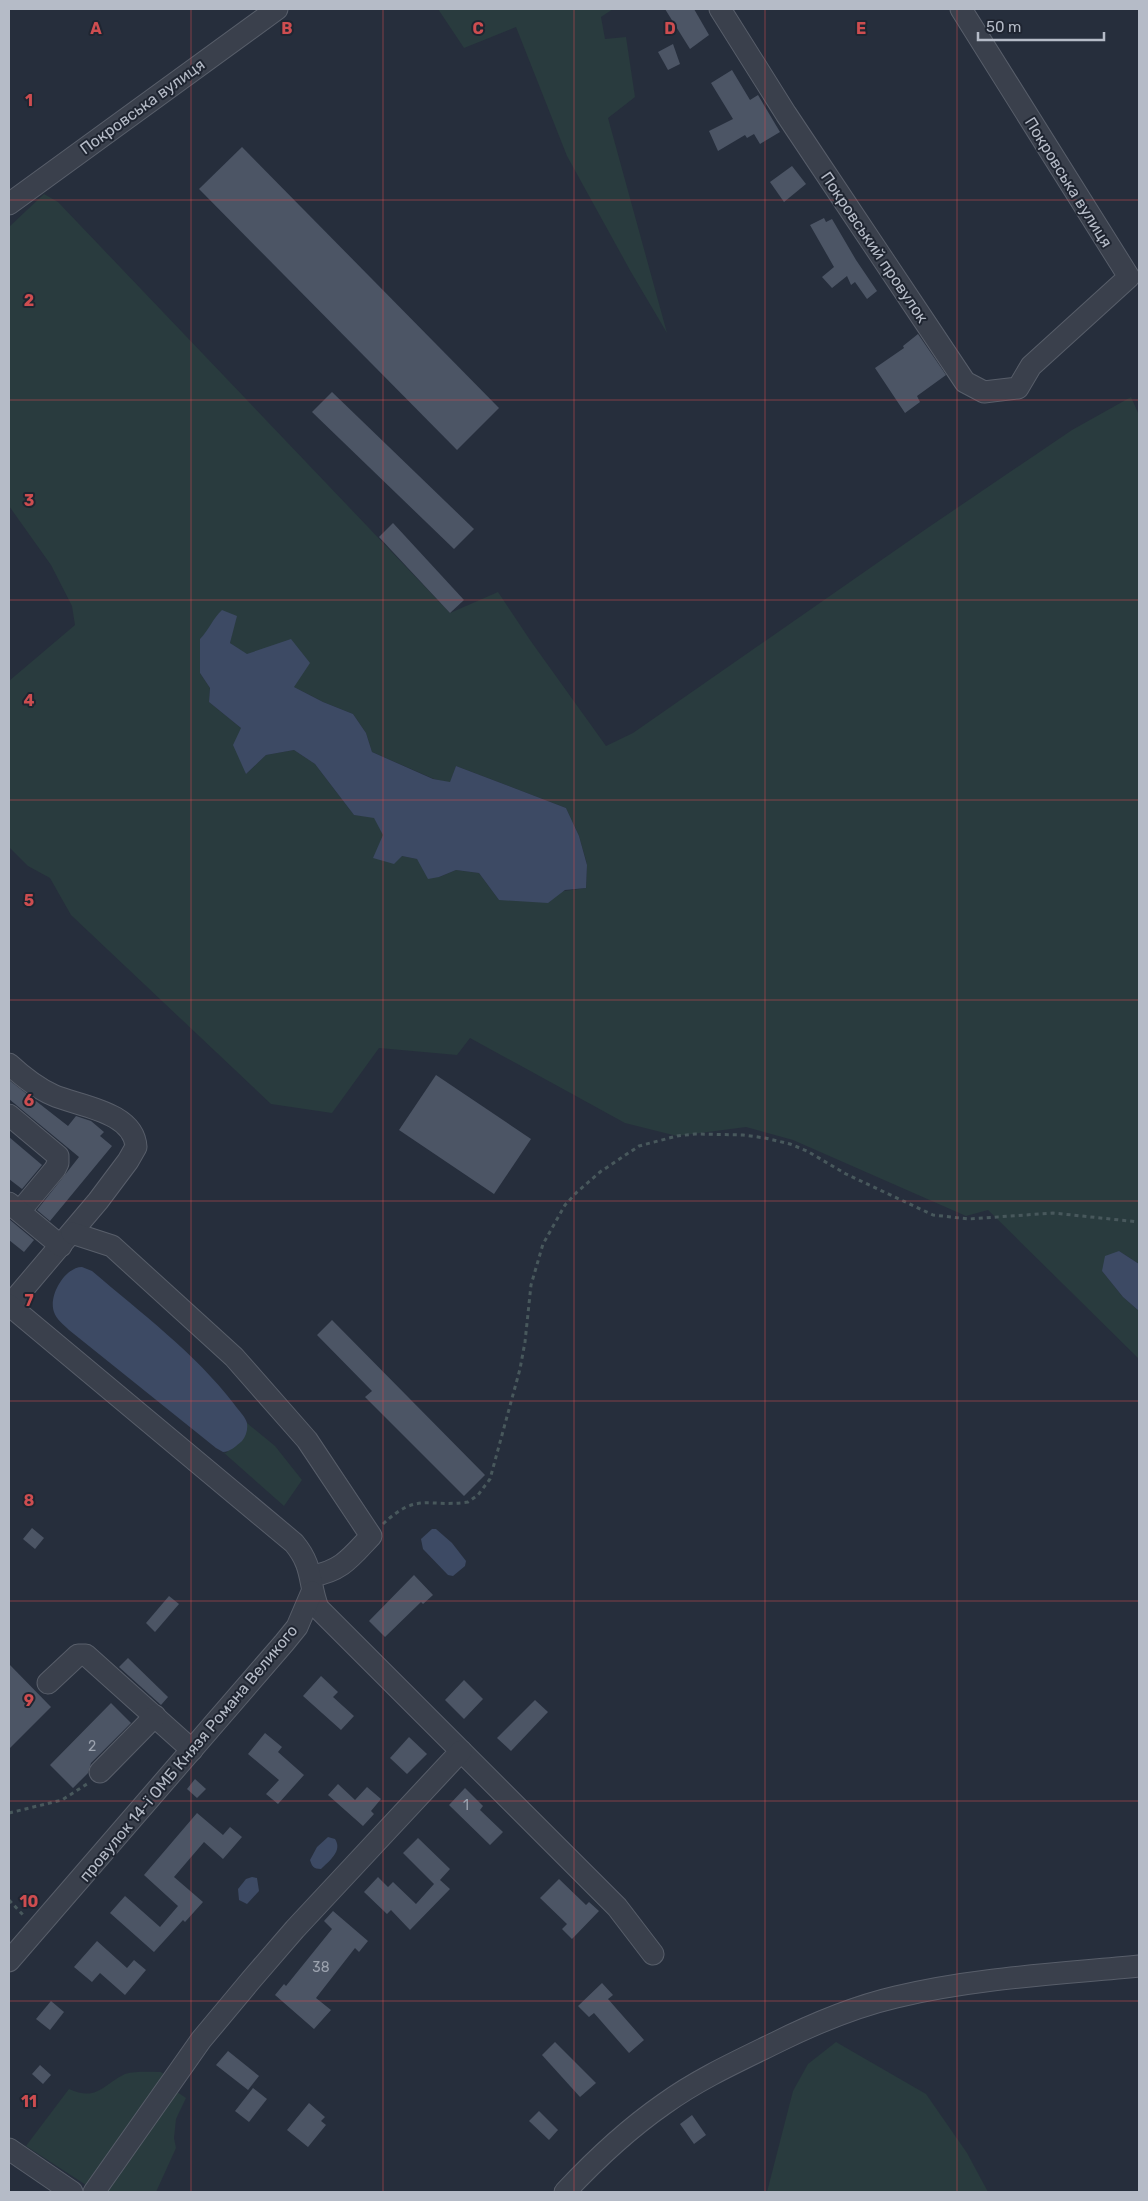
<svg xmlns="http://www.w3.org/2000/svg" width="1148" height="2201" font-family="Rubik,sans-serif">
	<style>
		.green { fill: #293b3e; fill-rule: evenodd }
		.water { fill: #3d4a64 }
		.building { fill: #4c5565 }
		.lines { fill: none; stroke-linecap: round; stroke-linejoin: round }
		.minor-casing { stroke: #585e6a; stroke-width: 23 }
		.path { stroke: #48585c; stroke-width: 3; stroke-dasharray: 4 4; stroke-linecap: butt }
		.minor { stroke: #3a404c; stroke-width: 21 }
		.grid { fill: none; stroke: #ce4d50; stroke-width: 1; stroke-opacity: 0.55 }
		.labels { text-anchor: middle; stroke-width: 4; stroke-linejoin: round; paint-order: stroke }
		.number-label { font-size: 14px; fill: #9ba2ae }
		.street-label { font-size: 16px; fill: #b5bbc7; stroke: #1f2531 }
		.grid-label { font-size: 16px; text-anchor: middle; font-weight: bold; fill: #ce4d50; stroke: #1f2531; stroke-width: 4; stroke-linejoin: round; paint-order: stroke }
	</style>
	<rect width="100%" height="100%" fill="#262e3c"/>
	<!-- green -->
	<g class="green">
		<polygon points="438,9 613,9 601,17 605,39 626,37 635,97 608,118 667,333 631,272 567,156 516,27 464,48"/>
		<path d="M44,194l14,8 392,411 48,-21 32,48 76,106 27,-13 293,-204 146,-99 59,-33 8,18v849l-20,-13 -17,20 21,26 16,14v48l-151,-149 -22,6 -173,-76 -47,-13 -69,9 -52,-13 -155,-85 -13,17 -78,-7 -47,65 -61,-9 -200,-189 -21,-37 -22,-12 -19,-19v-166l66,-56 -3,-19 -21,-41 -42,-59v-279zM236,616l-6,27 64,44 29,15 30,12 13,19 6,19 62,27 16,4 6,-17 110,42 13,28 8,28 -1,24 -87,12 -20,-27 -23,-3 -17,7 -22,-18 -15,-3 -19,-22 -9,-17 -20,-2 -39,-51 -21,-14 -28,5 -20,19 -5,-46 -32,-26 1,-14 -10,-15v-34l9,-9z"/>
		<polygon points="247,1423 275,1446 302,1480 284,1506 223,1452 226,1453 247,1430"/>
		<polygon points="836,2042 926,2094 967,2153 988,2192 767,2192 793,2091 808,2064"/>
		<path d="M161,2072l5,4 -80,109 -60,-39 43,-57c28,13 35,-5 56,-15 10,-3 25,-2 36,-2z"/>
		<polygon points="174,2090 186,2098 176,2119 174,2138 176,2148 156,2192 102,2192"/>
	</g>
	<!-- water -->
	<g class="water">
		<path d="M222,610l15,6 -7,27 17,11 44,-15 19,24 -16,24 29,15 30,12 13,19 6,19 61,27 17,3 6,-16 110,42 13,28 8,29 -1,23 -21,2 -17,13 -49,-3 -20,-27 -23,-3 -17,7 -11,2 -11,-20 -15,-3 -8,8 -21,-6 10,-23 -9,-17 -20,-3 -39,-51 -21,-14 -28,5 -20,19 -13,-29 8,-17 -32,-26 1,-14 -10,-15v-34c9,-9 13,-21 22,-29z"/>
		<polygon points="1119,1251 1139,1264 1139,1311 1123,1297 1102,1271 1105,1256"/>
		<path d="M82,1267l10,4c49,42 103,82 142,133 4,6 11,12 13,19 1,7 -1,13 -5,18 -6,5 -12,11 -19,11l-7,-4 -147,-118c-5,-5 -13,-11 -15,-18 -6,-16 11,-45 28,-45z"/>
		<polygon points="432,1529 436,1529 452,1543 466,1561 465,1566 453,1576 448,1575 423,1549 421,1539"/>
		<path d="M328,1837l7,2c8,12 -6,22 -14,30 -8,0 -9,-3 -11,-9l7,-13z"/>
		<polygon points="252,1877 257,1878 259,1891 247,1904 239,1900 238,1889 246,1879"/>
	</g>
	<!-- building -->
	<g class="building">
		<polygon points="665,9 694,9 709,35 690,49"/>
		<polygon points="673,44 680,64 668,70 658,52"/>
		<polygon points="732,70 750,100 758,95 780,132 760,144 754,134 747,138 745,135 718,151 709,131 733,119 711,83"/>
		<polygon points="242,147 499,408 457,450 199,189"/>
		<polygon points="792,166 806,184 784,202 770,182"/>
		<polygon points="824,218 826,222 832,219 856,260 877,291 867,299 855,282 851,285 847,276 832,288 822,277 834,267 810,225"/>
		<polygon points="918,334 946,375 917,396 920,402 905,413 875,368 904,348 903,346"/>
		<polygon points="332,392 474,529 454,549 312,412"/>
		<polygon points="393,523 464,600 450,613 379,537"/>
		<polygon points="436,1075 531,1139 494,1194 399,1130"/>
		<polygon points="9,1080 68,1126 76,1116 91,1121 104,1132 100,1136 112,1146 50,1221 37,1210 79,1157 9,1099"/>
		<polygon points="9,1137 42,1165 22,1189 9,1179"/>
		<polygon points="9,1219 34,1240 24,1252 9,1240"/>
		<polygon points="332,1320 485,1475 464,1496 365,1397 372,1391 317,1335"/>
		<polygon points="32,1528 44,1538 35,1549 23,1539"/>
		<polygon points="414,1575 433,1595 423,1604 421,1602 385,1637 369,1621"/>
		<polygon points="169,1596 179,1604 155,1632 146,1623"/>
		<polygon points="128,1658 168,1697 161,1705 119,1667"/>
		<polygon points="9,1664 51,1707 9,1749"/>
		<polygon points="321,1676 338,1692 333,1697 354,1716 341,1730 303,1696"/>
		<polygon points="464,1680 483,1699 464,1719 445,1700"/>
		<polygon points="535,1700 548,1712 511,1751 497,1738"/>
		<polygon points="111,1703 131,1723 91,1763 88,1773 73,1788 50,1765"/>
		<polygon points="265,1733 282,1747 278,1752 304,1775 278,1804 266,1794 279,1780 248,1754"/>
		<polygon points="409,1737 427,1754 407,1774 390,1758"/>
		<polygon points="195,1779 206,1789 197,1798 187,1789"/>
		<polygon points="338,1784 355,1800 367,1787 381,1799 371,1811 374,1814 363,1826 328,1795"/>
		<polygon points="465,1788 483,1806 480,1810 503,1832 490,1845 449,1805"/>
		<polygon points="197,1813 223,1835 230,1827 242,1837 223,1859 204,1842 174,1877 203,1902 185,1922 183,1920 154,1952 110,1913 125,1896 160,1927 178,1906 144,1875"/>
		<polygon points="418,1838 450,1869 440,1880 450,1889 410,1930 391,1910 387,1914 364,1892 378,1877 388,1887 393,1882 416,1904 434,1884 403,1853"/>
		<polygon points="559,1879 586,1905 589,1902 599,1911 572,1939 562,1929 567,1924 540,1898"/>
		<polygon points="333,1911 368,1941 359,1952 355,1948 316,1998 331,2010 314,2029 275,1995 284,1984 286,1986 332,1929 324,1921"/>
		<polygon points="97,1941 127,1968 134,1960 146,1970 125,1995 100,1973 92,1982 74,1967"/>
		<polygon points="602,1983 613,1995 608,1999 644,2040 629,2053 594,2013 589,2017 578,2006"/>
		<polygon points="51,2001 64,2012 50,2030 36,2019"/>
		<polygon points="555,2042 596,2083 580,2097 542,2055"/>
		<polygon points="228,2051 259,2076 248,2090 216,2065"/>
		<polygon points="40,2065 51,2075 43,2084 32,2074"/>
		<polygon points="253,2088 267,2099 249,2122 235,2111"/>
		<polygon points="309,2103 325,2117 321,2121 326,2125 308,2147 287,2130"/>
		<polygon points="539,2111 558,2130 549,2140 529,2121"/>
		<polygon points="692,2115 706,2135 694,2144 680,2124"/>
	</g>
	<g class="lines">
		<defs>
			<g id="minor">
				<polyline points="720,9 786,114 965,382 984,392 1018,388 1031,366 1129,277 961,9"/>
				<polyline points="9,204 277,9"/>
				<path d="M9,1064c13,12 28,24 44,31 24,11 81,16 83,52l-8,14 -30,40 -89,105"/>
				<polyline points="9,1115 58,1156 58,1163 55,1169 20,1211"/>
				<polyline points="9,1203 61,1246"/>
				<path d="M72,1233l40,13 122,111 73,83 64,96c-20,21 -29,35 -59,40"/>
				<path d="M9,1305l285,238c20,24 14,39 24,65l299,299 36,47"/>
				<polyline points="48,1683 78,1655 86,1655 192,1750"/>
				<polyline points="100,1772 155,1716"/>
				<polyline points="9,1961 284,1643 297,1627 312,1592"/>
				<polyline points="9,2149 72,2192"/>
				<polyline points="94,2192 201,2040 251,1980 295,1929 461,1751"/>
				<path d="M565,2192c30,-32 63,-63 99,-88 33,-24 72,-42 109,-60 40,-20 80,-37 123,-47 79,-19 162,-23 243,-31"/>
			</g>
		</defs>
		<!-- minor casing -->
		<use href="#minor" class="minor-casing"/>
		<!-- path -->
		<g class="path">
			<path d="M383,1524c35,-33 45,-16 85,-22l10,-7 12,-16 30,-110 5,-27 6,-57 12,-41 22,-39 12,-13 23,-20 39,-26 38,-10 18,-2 48,1 22,3 25,6 17,7 39,23 87,41 36,4 84,-6 86,9"/>
			<polyline points="9,1813 62,1800 87,1784"/>
			<polyline points="9,1900 24,1916"/>
		</g>
		<!-- minor -->
		<use href="#minor" class="minor"/>
	</g>
	<!-- grid -->
	<path class="grid" d="M191,9v2183M383,9v2183M574,9v2183M765,9v2183M957,9v2183M9,200h1130M9,400h1130M9,600h1130M9,800h1130M9,1000h1130M9,1201h1130M9,1401h1130M9,1601h1130M9,1801h1130M9,2001h1130"/>
	<g class="labels">
		<!-- number labels -->
		<g class="number-label">
			<text x="92" y="1751">2</text>
			<text x="466" y="1810">1</text>
			<text x="321" y="1972">38</text>
		</g>
		<!-- street labels -->
		<g class="street-label">
			<text transform="translate(142 106) rotate(-36)" y="6">Покровська вулиця</text>
			<text transform="translate(1069 182) rotate(58)" y="6">Покровська вулиця</text>
			<text transform="translate(875 247) rotate(56)" y="6">Покровський провулок</text>
			<text transform="translate(188 1753) rotate(-50)" y="6">провулок 14-ї ОМБ Князя Романа Великого</text>
		</g>
	</g>
	<g class="grid-label">
		<text x="96" y="34">A</text>
		<text x="287" y="34">B</text>
		<text x="478" y="34">C</text>
		<text x="670" y="34">D</text>
		<text x="861" y="34">E</text>
		<text x="29" y="106">1</text>
		<text x="29" y="306">2</text>
		<text x="29" y="506">3</text>
		<text x="29" y="706">4</text>
		<text x="29" y="906">5</text>
		<text x="29" y="1106">6</text>
		<text x="29" y="1306">7</text>
		<text x="29" y="1506">8</text>
		<text x="29" y="1706">9</text>
		<text x="29" y="1907">10</text>
		<text x="29" y="2107">11</text>
	</g>
	<!-- border -->
	<rect width="1148" height="2201" fill="none" stroke="#b5bbc7" stroke-width="20"/>
	<!-- scale -->
	<path d="M978 32v8h126v-8" fill="none" stroke="#b5bbc7" stroke-width="2.5"/>
	<text x="986" y="32" font-size="15" fill="#b5bbc7" stroke="#1f2531" stroke-width="4" paint-order="stroke">50 m</text>
</svg>
